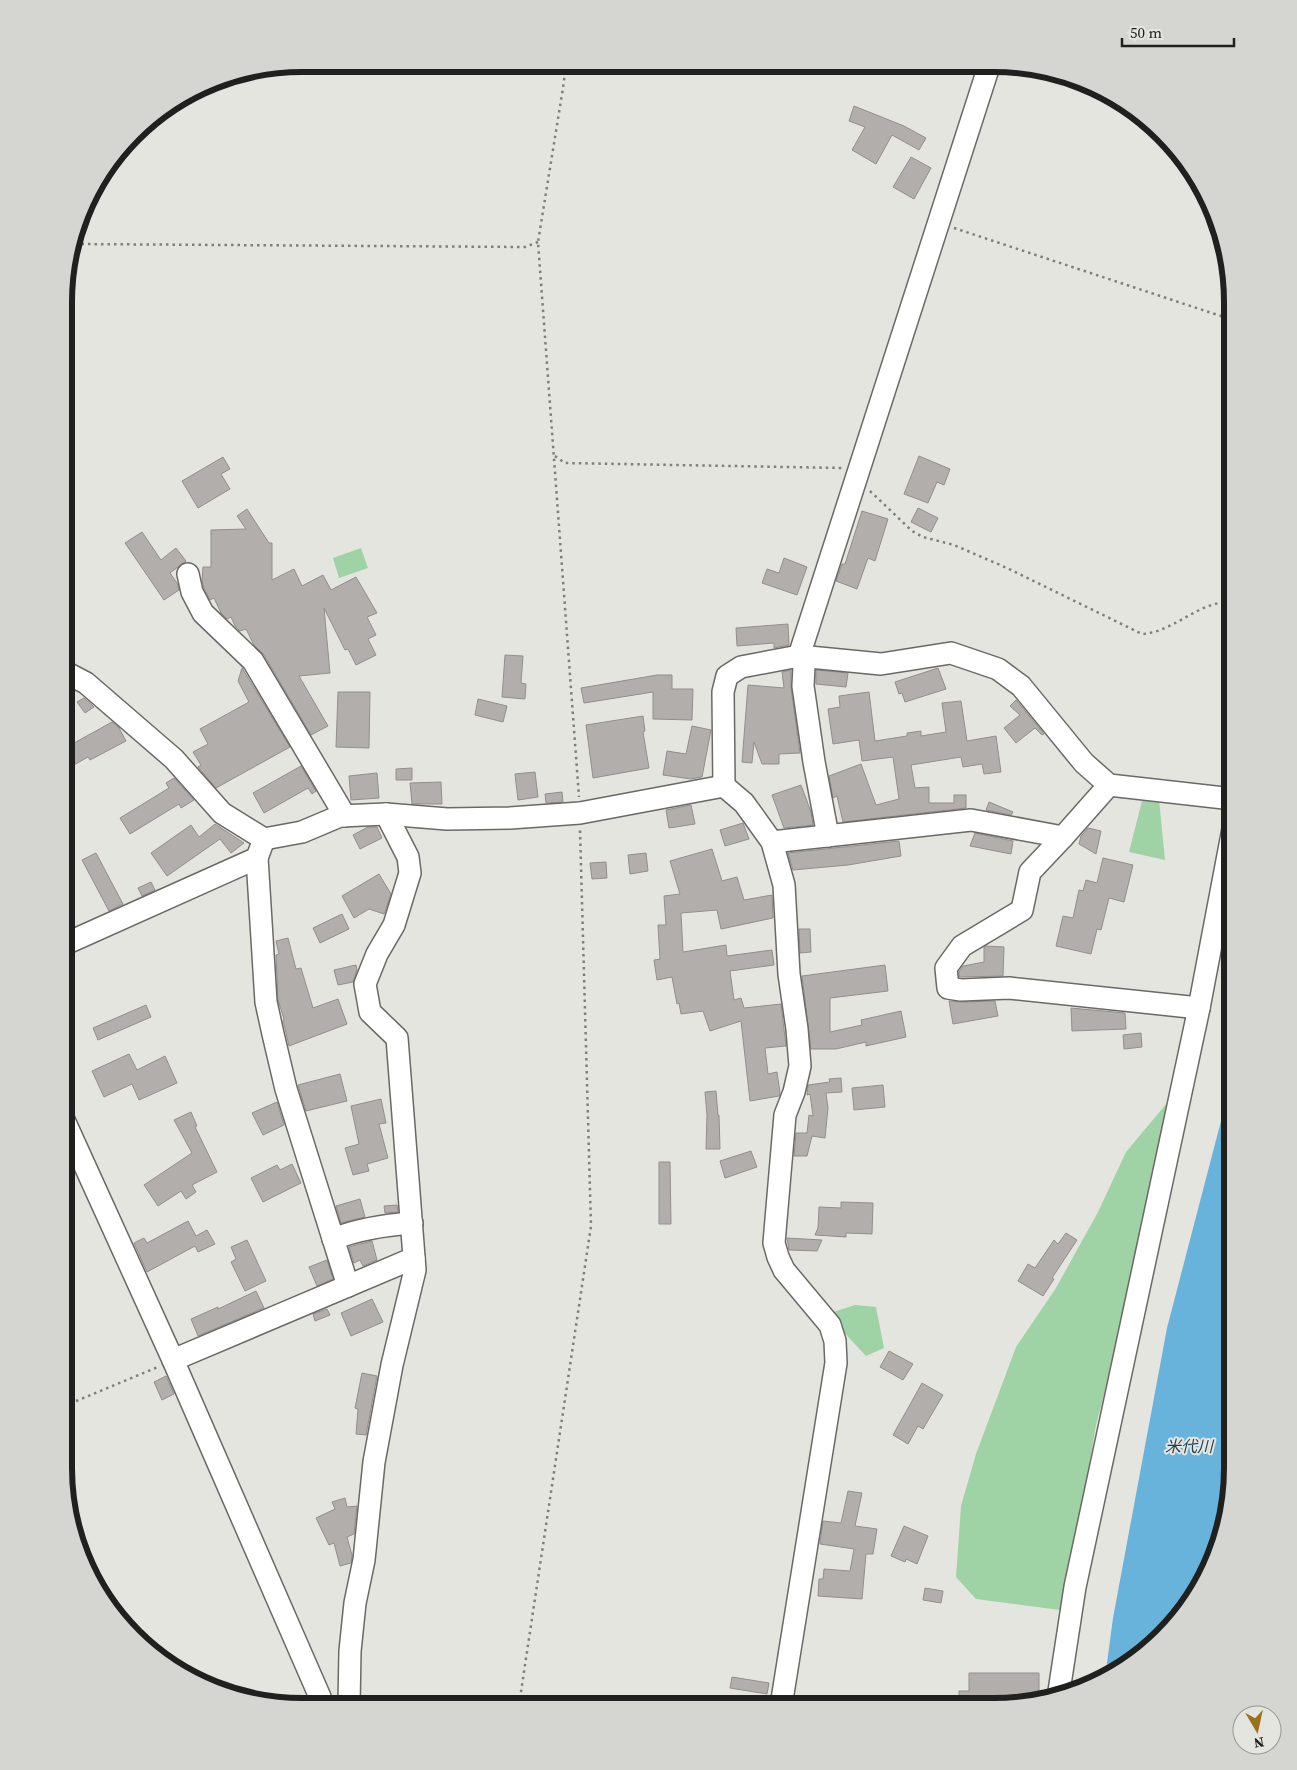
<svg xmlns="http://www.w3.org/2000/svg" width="1297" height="1770" font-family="'Source Serif 4','Noto Sans JP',serif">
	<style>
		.green { fill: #9fd2a4 }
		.water { fill: #67b3db }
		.building { fill: #b2aeac; stroke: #938e8c }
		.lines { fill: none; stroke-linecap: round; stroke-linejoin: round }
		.minor-casing { stroke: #6a6965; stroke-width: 24 }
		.path { stroke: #7e7e7b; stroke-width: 2.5; stroke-dasharray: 2.5 4; stroke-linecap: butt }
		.minor { stroke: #fff; stroke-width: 21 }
		.labels { text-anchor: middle; stroke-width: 4; stroke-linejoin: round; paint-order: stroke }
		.water-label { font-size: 16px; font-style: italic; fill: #1d3f51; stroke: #e5e5e0 }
		.rim { fill: none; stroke: #20201f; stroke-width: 6 }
	</style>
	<rect width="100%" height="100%" fill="#e5e5e0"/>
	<!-- green -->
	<g class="green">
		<polygon points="361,548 368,568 339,578 333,558"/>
		<polygon points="1143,797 1159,799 1165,860 1129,852"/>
		<polygon points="1172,1097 1138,1266 1096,1425 1065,1608 1060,1610 976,1599 956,1577 961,1506 976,1454 1016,1347 1056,1288 1098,1212 1126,1152"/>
		<polygon points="855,1305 876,1307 884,1348 866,1356 827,1314"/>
	</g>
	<!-- water -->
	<polygon class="water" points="1233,1075 1233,1452 1202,1582 1193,1600 1152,1647 1105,1678 1113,1618 1167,1328"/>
	<!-- building -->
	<g class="building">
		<polygon points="854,106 904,126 926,138 919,150 892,135 876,164 852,150 865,127 849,121"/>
		<polygon points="911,157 931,168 914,199 893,187"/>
		<polygon points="919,456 950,469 944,485 937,482 928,503 904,494"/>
		<polygon points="223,457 230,469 221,474 230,489 198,508 182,481"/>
		<polygon points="918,508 938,518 931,532 911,522"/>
		<polygon points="247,509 269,543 272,543 272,580 294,569 302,586 323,575 331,590 356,577 377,613 367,617 376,635 368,639 376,655 356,665 348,649 345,650 324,608 330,673 299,676 328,726 311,735 264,655 254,645 246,629 240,631 235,626 231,617 227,619 221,613 214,598 210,600 204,588 202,581 203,567 211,567 211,530 246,529 237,516"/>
		<polygon points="862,511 888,519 875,561 868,558 857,589 836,581 842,564 845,564"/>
		<polygon points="142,532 161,560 176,548 186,561 170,573 177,583 179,590 164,600 125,543"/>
		<polygon points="784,558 807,567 797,595 762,583 767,569 779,573"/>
		<polygon points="788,624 789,645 774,648 774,643 737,646 736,628"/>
		<polygon points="505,655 523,656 521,683 526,684 525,699 502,697"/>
		<polygon points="242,668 290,747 216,788 198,767 201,765 193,752 208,744 200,729 249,702 238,681"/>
		<polygon points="938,668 946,689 905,702 902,693 899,694 895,682"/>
		<polygon points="791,670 791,688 800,753 779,754 779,764 762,764 754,742 752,763 742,762 748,685 784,688 782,672"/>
		<polygon points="816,670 848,673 846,687 816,684"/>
		<polygon points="657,675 672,675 672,689 693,689 692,720 653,719 653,692 584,703 581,688"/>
		<polygon points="338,692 370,692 369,748 336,747"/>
		<polygon points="869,692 875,741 907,736 907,733 921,731 921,736 946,732 942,703 961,701 967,741 996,736 1001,772 984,774 982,764 963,767 961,757 911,765 915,788 929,787 929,803 954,803 954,795 966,795 966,808 843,822 837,796 833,798 829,776 861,764 876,805 899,799 893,757 862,761 859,740 833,744 828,709 840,707 839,696"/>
		<polygon points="84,698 94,707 85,713 77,702"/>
		<polygon points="478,699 507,706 503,722 475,715"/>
		<polygon points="1016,700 1044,734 1042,735 1035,728 1016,743 1004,728 1020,715 1010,706"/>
		<polygon points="643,716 645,731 643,732 649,768 593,778 586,725"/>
		<polygon points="112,722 119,728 126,741 90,760 88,757 65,770 65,748"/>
		<polygon points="692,726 711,730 702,777 691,779 663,775 667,751 686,754"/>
		<polygon points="301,766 316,791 312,794 308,788 264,813 253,793"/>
		<polygon points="412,768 412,780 396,780 396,769"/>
		<polygon points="535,772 538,797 518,800 515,774"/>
		<polygon points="377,773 379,798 351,800 349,776"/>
		<polygon points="174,778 194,800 181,808 179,804 130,834 120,818 169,788 166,783"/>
		<polygon points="441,782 442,804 412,804 410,783"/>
		<polygon points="801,785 811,812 813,825 784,828 772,795"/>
		<polygon points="562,792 563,802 546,803 545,794"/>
		<polygon points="989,802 1013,812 1011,815 986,810"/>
		<polygon points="691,805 695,824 669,828 666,810"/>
		<polygon points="743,823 749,839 725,846 720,830"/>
		<polygon points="215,824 244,843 231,853 220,839 167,876 151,853 191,825 199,837"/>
		<polygon points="368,827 377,827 382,838 360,849 353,835"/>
		<polygon points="1088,828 1101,831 1096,854 1079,844 1081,836"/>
		<polygon points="975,833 1013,841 1011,854 970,846"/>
		<polygon points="899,841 901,856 848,865 793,870 788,853"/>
		<polygon points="712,849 722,881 737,877 744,900 772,895 773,918 721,929 717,910 681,913 683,952 726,945 727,956 772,950 774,965 730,971 734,1000 741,998 744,1008 781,1004 786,1046 765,1048 768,1074 777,1072 780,1093 779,1096 750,1101 741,1021 710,1031 703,1011 681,1014 679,1003 677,1004 672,977 657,980 654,960 660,959 658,925 666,925 664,896 680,894 670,861"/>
		<polygon points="96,853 123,904 109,911 82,860"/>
		<polygon points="646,853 648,871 630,874 628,855"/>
		<polygon points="1103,858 1133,865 1124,902 1109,898 1101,930 1097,929 1091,954 1056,946 1063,916 1073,918 1079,890 1083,891 1086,880 1097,883"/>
		<polygon points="606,862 607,878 592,879 590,863"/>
		<polygon points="379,874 391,894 384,914 369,909 354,918 342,896"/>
		<polygon points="151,882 155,890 142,896 138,888"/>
		<polygon points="342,914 349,929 320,943 313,928"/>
		<polygon points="799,929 810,929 811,952 800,953"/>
		<polygon points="288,938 296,969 301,968 313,1008 338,999 347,1024 289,1046 283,1020 284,1019 278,1000 276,955 279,954 276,941"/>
		<polygon points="986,946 1004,947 1003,976 959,977 959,972 963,966 984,962 984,947"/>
		<polygon points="356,965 357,970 353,982 338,985 334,970"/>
		<polygon points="885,965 888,991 830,998 830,1032 862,1025 861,1020 901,1011 906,1037 866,1046 866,1042 836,1049 811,1049 802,976"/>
		<polygon points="949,1001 961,1002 995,1001 998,1016 953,1024"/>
		<polygon points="146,1005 151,1017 98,1040 93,1028"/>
		<polygon points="1071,1008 1125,1013 1126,1029 1072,1031"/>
		<polygon points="1141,1033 1142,1047 1124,1049 1123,1035"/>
		<polygon points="129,1054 137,1070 165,1056 177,1083 139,1100 132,1084 104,1097 92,1071"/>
		<polygon points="340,1074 347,1101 306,1111 298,1085"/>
		<polygon points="841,1078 842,1092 826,1093 828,1108 825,1138 812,1136 807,1156 794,1156 796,1133 807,1133 809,1115 813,1116 810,1094 807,1095 808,1085 830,1082 829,1079"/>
		<polygon points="883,1085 885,1107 854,1110 852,1088"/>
		<polygon points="716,1091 718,1115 719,1115 720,1149 706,1149 707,1115 705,1092"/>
		<polygon points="381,1099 386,1123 379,1124 388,1158 367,1164 369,1171 353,1175 345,1148 359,1144 351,1106"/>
		<polygon points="277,1102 284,1125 263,1135 252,1113"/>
		<polygon points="191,1112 197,1126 195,1127 217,1172 192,1185 196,1192 186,1199 181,1191 158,1206 144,1185 192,1153 174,1120"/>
		<polygon points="751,1151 757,1167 725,1178 720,1161"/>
		<polygon points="659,1162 670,1162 671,1224 659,1224"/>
		<polygon points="292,1164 301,1183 263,1202 251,1178 277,1165 280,1170"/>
		<polygon points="360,1199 365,1217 341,1223 336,1206"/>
		<polygon points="841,1202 873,1203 872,1234 846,1233 846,1237 815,1235 818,1228 819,1207 841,1208"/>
		<polygon points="397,1205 398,1212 385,1213 384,1206"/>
		<polygon points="188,1221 196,1236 207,1230 215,1244 198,1252 195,1246 147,1272 134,1243 144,1238 147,1243"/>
		<polygon points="1066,1233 1077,1240 1052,1278 1054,1279 1043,1296 1018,1281 1028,1264 1035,1268 1054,1240 1058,1244"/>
		<polygon points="787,1238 822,1240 817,1251 789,1250"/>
		<polygon points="247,1240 266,1281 245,1291 231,1262 236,1259 231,1247"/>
		<polygon points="372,1241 377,1260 363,1266 360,1260 354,1263 349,1247"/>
		<polygon points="327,1260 333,1279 317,1286 309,1267"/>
		<polygon points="256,1291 264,1308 198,1336 191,1319 218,1307 218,1309"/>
		<polygon points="372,1299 383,1322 351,1336 341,1313"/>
		<polygon points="327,1309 330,1315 315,1321 313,1314"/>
		<polygon points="889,1351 913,1364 903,1380 880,1367"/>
		<polygon points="362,1373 377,1376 366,1435 356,1434 358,1409 355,1408"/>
		<polygon points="166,1376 174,1394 162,1400 154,1382"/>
		<polygon points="922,1383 943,1395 923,1429 918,1426 908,1444 893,1435"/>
		<polygon points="848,1491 862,1493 855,1526 877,1529 873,1554 866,1554 862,1599 818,1596 819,1579 823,1579 824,1569 850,1571 854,1549 820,1544 823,1521 841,1523"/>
		<polygon points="345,1498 347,1507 357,1506 354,1534 347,1537 352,1555 351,1563 340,1566 334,1543 329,1545 316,1518 335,1509 332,1502"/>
		<polygon points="904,1526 928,1536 917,1564 906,1559 905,1562 891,1556"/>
		<polygon points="925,1588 943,1591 941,1603 923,1600"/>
		<polygon points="969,1673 1039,1673 1039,1696 1023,1696 1023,1700 994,1706 959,1706 959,1691 969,1691"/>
		<polygon points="732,1677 769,1683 767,1694 730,1688"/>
	</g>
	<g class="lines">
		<defs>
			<g id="minor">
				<polyline points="188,574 192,592 203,613 253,661 345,816"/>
				<polyline points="65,672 86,683 174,759 222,813 264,839 302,832 340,816 386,814 447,819 510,818 580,813 724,786 744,803 772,842 784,885 789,974 797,1029 800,1066 794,1092 785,1115 774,1243 778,1257 784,1270 830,1325 835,1341 836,1363 781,1706"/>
				<polyline points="724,786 723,692 727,676 741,667 799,656 881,664 951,653 998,669 1021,686 1084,763 1109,785 1233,799"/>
				<polyline points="828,836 814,762 803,686 804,666 799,656 989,66"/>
				<polyline points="1063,837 1030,872 1022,910 962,946 946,968 948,988 961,990 1009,988 1199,1008"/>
				<polyline points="264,839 257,858 266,1002 273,1034 286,1089 348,1286"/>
				<polyline points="772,842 971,820 1063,837 1109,785"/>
				<polyline points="65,944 257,858"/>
				<polyline points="64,1120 173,1360 320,1697"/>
				<path d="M333,1239c26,-10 51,-14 79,-16"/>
				<polyline points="173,1360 414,1258"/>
				<polyline points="1059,1691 1075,1587 1199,1008 1233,829"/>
				<polyline points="349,1704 350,1651 355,1603 364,1560 374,1462 392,1365 415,1270 397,1038 370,1012 365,984 377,954 394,925 410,873 408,857 386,814"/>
			</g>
		</defs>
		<!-- minor casing -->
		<use href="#minor" class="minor-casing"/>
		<!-- path -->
		<g class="path">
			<polyline points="566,65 563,88 538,242 579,797"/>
			<polyline points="954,228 1233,320"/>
			<polyline points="75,244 525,247 538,242"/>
			<polyline points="555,456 565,463 842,468"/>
			<path d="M870,491l42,40 11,6 31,8 53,23 135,66c33,-2 57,-34 91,-32"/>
			<polyline points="64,1406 158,1367"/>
			<polyline points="519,1705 591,1226 580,830"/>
		</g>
		<!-- minor -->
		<use href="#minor" class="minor"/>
	</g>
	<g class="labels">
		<!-- water labels -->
		<g class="water-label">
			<text x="1189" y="1452">米代川</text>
		</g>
	</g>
	<!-- crop -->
	<path d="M0 0H1297V1770H0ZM302 72H994A230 230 0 0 1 1224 302V1468A230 230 0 0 1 994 1698H302A230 230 0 0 1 72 1468V302A230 230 0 0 1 302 72Z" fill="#d5d5d1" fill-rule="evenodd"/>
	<path class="rim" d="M302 72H994A230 230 0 0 1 1224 302V1468A230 230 0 0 1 994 1698H302A230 230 0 0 1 72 1468V302A230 230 0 0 1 302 72Z"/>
	<!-- north arrow -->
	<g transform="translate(1257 1730) rotate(171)"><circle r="24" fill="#e5e5e0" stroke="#969693"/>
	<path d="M0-4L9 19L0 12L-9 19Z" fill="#99721e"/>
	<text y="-8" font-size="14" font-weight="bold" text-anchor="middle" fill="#20201f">N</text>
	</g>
	<!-- scale -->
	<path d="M1122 38v8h112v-8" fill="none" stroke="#20201f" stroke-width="2.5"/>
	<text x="1130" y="38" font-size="15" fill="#20201f" stroke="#e5e5e0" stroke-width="4" paint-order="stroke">50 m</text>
</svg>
